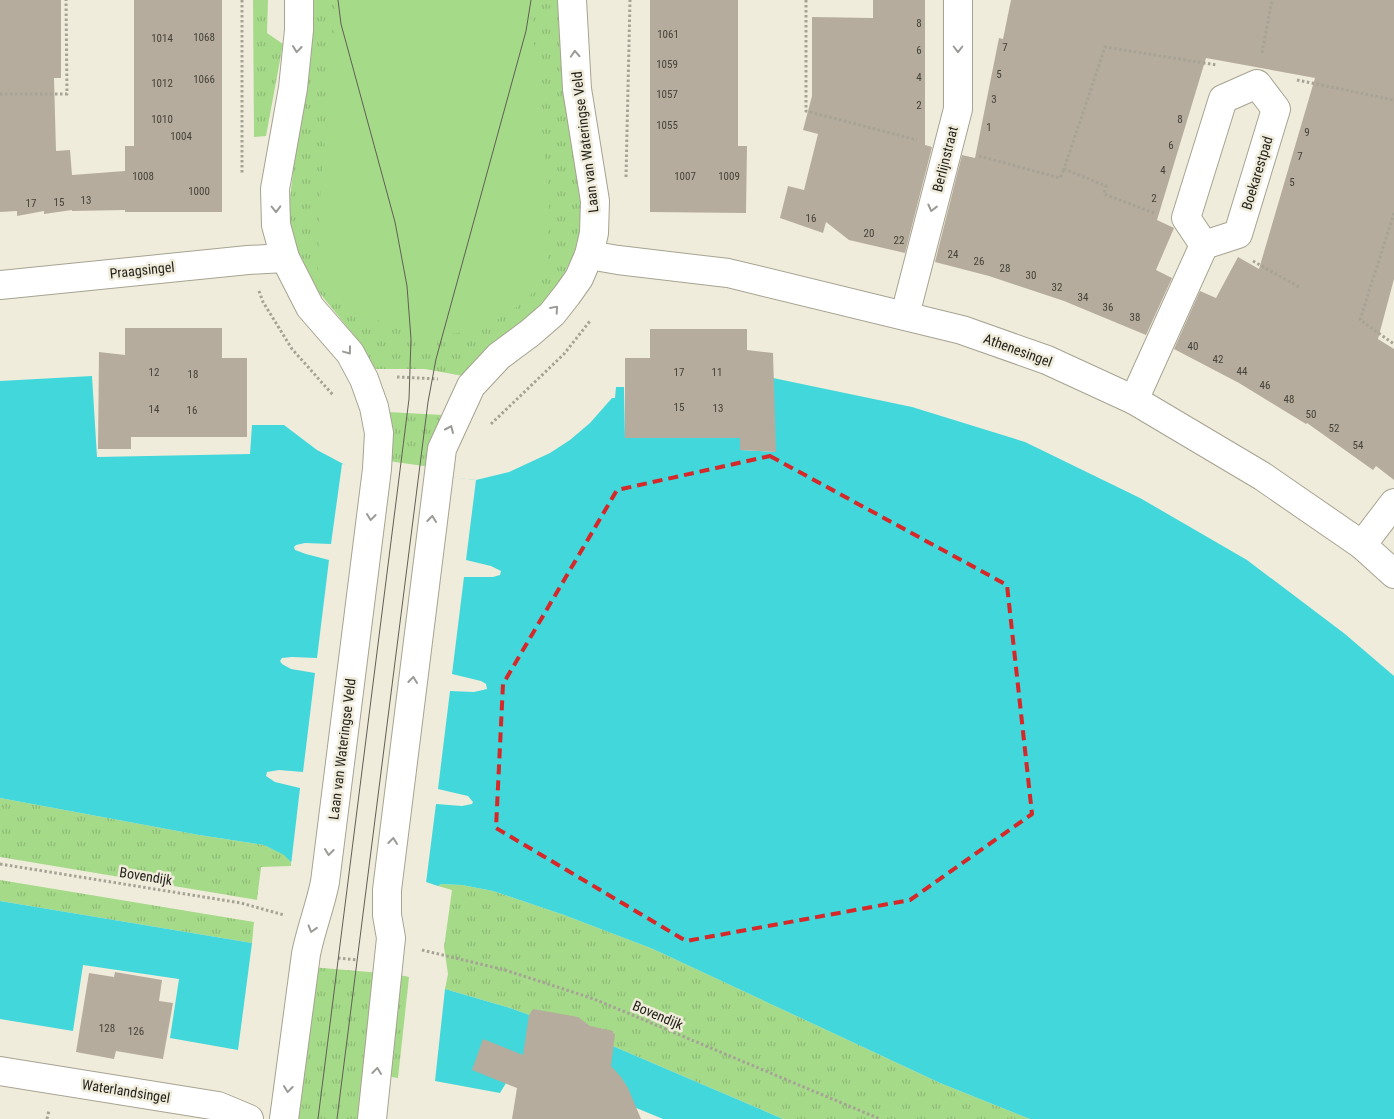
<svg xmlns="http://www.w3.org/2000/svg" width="1394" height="1119" font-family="'Roboto Condensed',sans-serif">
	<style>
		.grass { fill: url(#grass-tufts) }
		.park { fill: #a5da89 }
		.water { fill: #42d7da }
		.pier { fill: #f0ecdb }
		.building { fill: #b5ac9d }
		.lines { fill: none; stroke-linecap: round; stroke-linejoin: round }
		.minor-casing { stroke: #a6a392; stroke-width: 30 }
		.path { stroke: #a6a396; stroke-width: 3; stroke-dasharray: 2.5 2.5; stroke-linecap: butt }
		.minor { stroke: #fff; stroke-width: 28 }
		.tram { stroke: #615f55; stroke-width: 1 }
		.oneway { stroke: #9b9a97 }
		.marked { fill: none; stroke: #d62828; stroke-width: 4; stroke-dasharray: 10 6; stroke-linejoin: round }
		.labels { text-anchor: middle; stroke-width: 5; stroke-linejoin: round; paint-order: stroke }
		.number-label { font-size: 11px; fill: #454239 }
		.street-label { font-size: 14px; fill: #201f18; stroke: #f0ecdb }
	</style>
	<defs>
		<pattern id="grass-tufts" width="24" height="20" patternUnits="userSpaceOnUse" patternTransform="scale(1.25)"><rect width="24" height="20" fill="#a5da89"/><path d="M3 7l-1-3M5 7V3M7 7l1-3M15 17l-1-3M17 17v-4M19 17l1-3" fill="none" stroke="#8ebb76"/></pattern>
	</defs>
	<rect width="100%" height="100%" fill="#f0ecdb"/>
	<!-- grass -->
	<g class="grass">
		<polygon points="253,0 268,0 267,33 283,44 266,136 254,137"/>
		<polygon points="311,0 563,0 563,59 567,115 581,183 582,215 579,235 573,257 561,279 545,301 463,376 425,369 374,369 357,339 309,280 296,256 288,216 306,60"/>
		<polygon points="388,412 443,415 431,467 388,461"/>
		<polygon points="0,798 199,835 264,845 285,855 291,862 291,866 261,867 257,900 0,857"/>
		<polygon points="0,880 254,922 252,943 0,901"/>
		<polygon points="441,884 462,885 493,891 564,915 653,949 940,1083 1030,1119 783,1119 594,1038 510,1008 445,989 448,974 444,947 452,890 438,886"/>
		<polygon points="311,967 381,973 362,1119 293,1119"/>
		<polygon points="400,975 409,977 398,1078 386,1076"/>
	</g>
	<!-- park -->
	<polygon class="park" points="336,0 530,0 549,205 547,271 527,300 482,330 428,336 386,325 341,298 318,272 319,215"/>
	<!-- water -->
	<g class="water">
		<polygon points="92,376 97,457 250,454 252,425 284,425 317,450 349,467 476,480 509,472 550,453 570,440 590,423 612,398 615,398 616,387 624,387 625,438 740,438 741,450 775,452 773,378 912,407 1025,442 1140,498 1247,560 1345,634 1394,676 1394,1119 1030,1119 940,1083 653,949 564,915 493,891 462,885 441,884 438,886 423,881 291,862 284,855 264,845 199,835 0,798 0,381"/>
		<polygon points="0,901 252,943 238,1050 170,1038 179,979 83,965 73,1031 0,1019"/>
		<polygon points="445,989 510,1008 594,1038 783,1119 663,1119 520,1060 500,1093 435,1081"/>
	</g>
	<!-- pier -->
	<polygon class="pier" points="342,464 476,480 466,560 491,566 501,571 500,575 493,577 464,577 452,674 481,681 486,684 487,689 474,692 450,691 438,789 468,796 473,802 472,804 462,806 436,804 426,883 424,884 291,865 300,788 275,782 266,776 267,772 279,770 303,772 315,673 291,669 282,664 280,661 282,658 292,657 317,658 329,560 306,554 295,550 294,547 296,545 305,543 331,544"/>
	<!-- building -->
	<g class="building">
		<polygon points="0,0 61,0 61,78 54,78 56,151 70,150 72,175 125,171 125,146 134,146 134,0 222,0 222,212 125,212 125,210 72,211 72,210 44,214 44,211 17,216 17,211 0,212"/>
		<polygon points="650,0 738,0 738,146 747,146 746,213 650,212"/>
		<polygon points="873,0 925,0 925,145 932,147 905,253 849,240 826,222 823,233 780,218 788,186 804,190 818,134 803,130 812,96 812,17 873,18"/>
		<polygon points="1011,0 1394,0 1394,279 1378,339 1394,349 1394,480 1376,466 1373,470 1307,423 1306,424 1239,383 1174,349 1200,291 1216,298 1238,257 1259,269 1315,78 1206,58 1157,220 1174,228 1156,270 1172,278 1146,335 1064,301 989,276 935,262 962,155 975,158 999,38 1003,39"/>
		<polygon points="125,328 222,328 222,358 247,358 247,437 131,437 131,449 98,449 99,352 125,355"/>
		<polygon points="650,329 747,329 747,350 773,353 776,452 740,450 740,438 625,438 625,358 650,358"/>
		<polygon points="115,972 162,980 159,1001 173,1003 163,1059 116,1051 114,1059 76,1052 89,973 114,977"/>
		<polygon points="533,1009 578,1017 590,1026 613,1031 613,1033 615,1034 611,1066 621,1077 628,1088 641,1119 512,1119 517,1088 472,1070 483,1039 523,1055 529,1015"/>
	</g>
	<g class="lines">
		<defs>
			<g id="minor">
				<polyline points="589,255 618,260 728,273 962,330 1047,360 1134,400 1262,476 1362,545 1394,574"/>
				<polyline points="0,285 248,260 285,258"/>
				<polyline points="905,315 958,109 958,0"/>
				<polyline points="1134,400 1204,245 1238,234 1276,109 1257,84 1223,99 1186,218 1204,245"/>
				<polyline points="1362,545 1394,503"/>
				<polyline points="0,1071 218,1106 249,1119"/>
				<path d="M284,1119l22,-165c5,-25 14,-47 19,-72l52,-413 2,-36 -5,-26 -10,-28 -14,-26 -40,-46 -25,-49 -9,-33 -1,-36 18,-101 6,-58v-30"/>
				<polyline points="372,1119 391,938 387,915 387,890 442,449 471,386 499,356 530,333 552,314 567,295 579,278 589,255 594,233 595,201 577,89 572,0"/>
			</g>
		</defs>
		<!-- minor casing -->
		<use href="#minor" class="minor-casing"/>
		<!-- path -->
		<g class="path">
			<polyline points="242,0 242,174"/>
			<polyline points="806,0 806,111 917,140"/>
			<polyline points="1262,53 1272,0"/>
			<polyline points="1297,80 1394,100"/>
			<polyline points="0,94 67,94 66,0"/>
			<polyline points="979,156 1060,178 1064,169"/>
			<polyline points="626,177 630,0"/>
			<polyline points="1154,213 1104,194 1106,186 1064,169 1105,47 1217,65"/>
			<polyline points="1394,213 1360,320 1394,344"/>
			<polyline points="1253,261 1299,287"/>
			<polyline points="259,291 263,302 292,349 333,395"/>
			<polyline points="397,377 438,379"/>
			<polyline points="491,424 564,354 590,321"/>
			<polyline points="0,864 241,903 284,915"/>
			<polyline points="422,950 505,970 594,999 880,1119"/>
			<polyline points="338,958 357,960"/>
			<polyline points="47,1119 49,1110"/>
		</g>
		<!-- minor -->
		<use href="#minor" class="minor"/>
		<!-- tram -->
		<g class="tram">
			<polyline points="318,1119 409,399 411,339 407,286 395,222 341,24 338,0"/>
			<polyline points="337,1119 428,402 436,359 526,31 531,0"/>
		</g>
	</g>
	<!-- one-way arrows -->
	<defs><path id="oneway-chevron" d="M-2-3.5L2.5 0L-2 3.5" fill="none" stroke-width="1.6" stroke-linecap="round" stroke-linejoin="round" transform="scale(1.25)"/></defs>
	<g class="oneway">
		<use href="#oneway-chevron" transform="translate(297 49) rotate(96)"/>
		<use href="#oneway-chevron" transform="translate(958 49) rotate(90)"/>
		<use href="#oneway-chevron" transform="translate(575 54) rotate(-93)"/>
		<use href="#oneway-chevron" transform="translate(932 208) rotate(104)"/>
		<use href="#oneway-chevron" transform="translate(276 209) rotate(89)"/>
		<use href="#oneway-chevron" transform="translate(555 309) rotate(-49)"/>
		<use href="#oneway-chevron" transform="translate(348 351) rotate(53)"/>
		<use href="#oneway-chevron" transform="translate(450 429) rotate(-66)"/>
		<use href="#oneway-chevron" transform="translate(371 517) rotate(97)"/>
		<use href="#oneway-chevron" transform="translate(432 519) rotate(-83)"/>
		<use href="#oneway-chevron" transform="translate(413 680) rotate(-83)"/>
		<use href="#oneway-chevron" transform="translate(393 841) rotate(-83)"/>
		<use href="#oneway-chevron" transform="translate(329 852) rotate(97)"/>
		<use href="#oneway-chevron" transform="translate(312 929) rotate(107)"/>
		<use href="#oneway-chevron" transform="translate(377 1071) rotate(-83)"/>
		<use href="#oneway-chevron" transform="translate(288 1089) rotate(97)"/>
	</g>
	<!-- marked area -->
	<path class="marked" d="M770,456l237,129 25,229 -122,86 -224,41 -190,-113 7,-144 114,-194z"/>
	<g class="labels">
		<!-- number labels -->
		<g class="number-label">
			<text x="919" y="27">8</text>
			<text x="668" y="38">1061</text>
			<text x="204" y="41">1068</text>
			<text x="162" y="42">1014</text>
			<text x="1005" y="51">7</text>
			<text x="919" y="54">6</text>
			<text x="667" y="68">1059</text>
			<text x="999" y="78">5</text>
			<text x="919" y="81">4</text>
			<text x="204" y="83">1066</text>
			<text x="162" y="87">1012</text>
			<text x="667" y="98">1057</text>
			<text x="994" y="103">3</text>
			<text x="919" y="109">2</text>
			<text x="162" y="123">1010</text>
			<text x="1180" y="123">8</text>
			<text x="667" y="129">1055</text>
			<text x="989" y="131">1</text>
			<text x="1307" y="136">9</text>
			<text x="181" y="140">1004</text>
			<text x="1171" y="149">6</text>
			<text x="1300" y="160">7</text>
			<text x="1163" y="174">4</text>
			<text x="143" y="180">1008</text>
			<text x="685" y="180">1007</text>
			<text x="729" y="180">1009</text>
			<text x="1292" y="186">5</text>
			<text x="199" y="195">1000</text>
			<text x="1154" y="202">2</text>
			<text x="86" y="204">13</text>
			<text x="59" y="206">15</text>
			<text x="31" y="207">17</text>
			<text x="811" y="222">16</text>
			<text x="869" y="237">20</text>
			<text x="899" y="244">22</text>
			<text x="953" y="258">24</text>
			<text x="979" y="265">26</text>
			<text x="1005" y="272">28</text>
			<text x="1031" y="279">30</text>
			<text x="1057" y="291">32</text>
			<text x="1083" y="301">34</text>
			<text x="1108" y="311">36</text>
			<text x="1135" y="321">38</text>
			<text x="1193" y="350">40</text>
			<text x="1218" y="363">42</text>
			<text x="1242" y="375">44</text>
			<text x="154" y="376">12</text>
			<text x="679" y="376">17</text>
			<text x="717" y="376">11</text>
			<text x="193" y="378">18</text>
			<text x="1265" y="389">46</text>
			<text x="1289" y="403">48</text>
			<text x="679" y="411">15</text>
			<text x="718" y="412">13</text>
			<text x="154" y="413">14</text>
			<text x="192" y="414">16</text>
			<text x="1311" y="418">50</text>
			<text x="1334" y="432">52</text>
			<text x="1358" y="449">54</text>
			<text x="107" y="1032">128</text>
			<text x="136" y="1035">126</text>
		</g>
		<!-- street labels -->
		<g class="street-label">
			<text transform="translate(585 142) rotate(-97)" y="5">Laan van Wateringse Veld</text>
			<text transform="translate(945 159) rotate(-76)" y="5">Berlijnstraat</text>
			<text transform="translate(1257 173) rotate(-73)" y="5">Boekarestpad</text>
			<text transform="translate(142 270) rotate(-6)" y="5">Praagsingel</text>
			<text transform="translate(1018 350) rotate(20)" y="5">Athenesingel</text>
			<text transform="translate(342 749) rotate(-83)" y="5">Laan van Wateringse Veld</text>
			<text transform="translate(146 876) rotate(9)" y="5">Bovendijk</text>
			<text transform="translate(658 1015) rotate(23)" y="5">Bovendijk</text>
			<text transform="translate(126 1091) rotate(9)" y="5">Waterlandsingel</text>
		</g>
	</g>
</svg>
